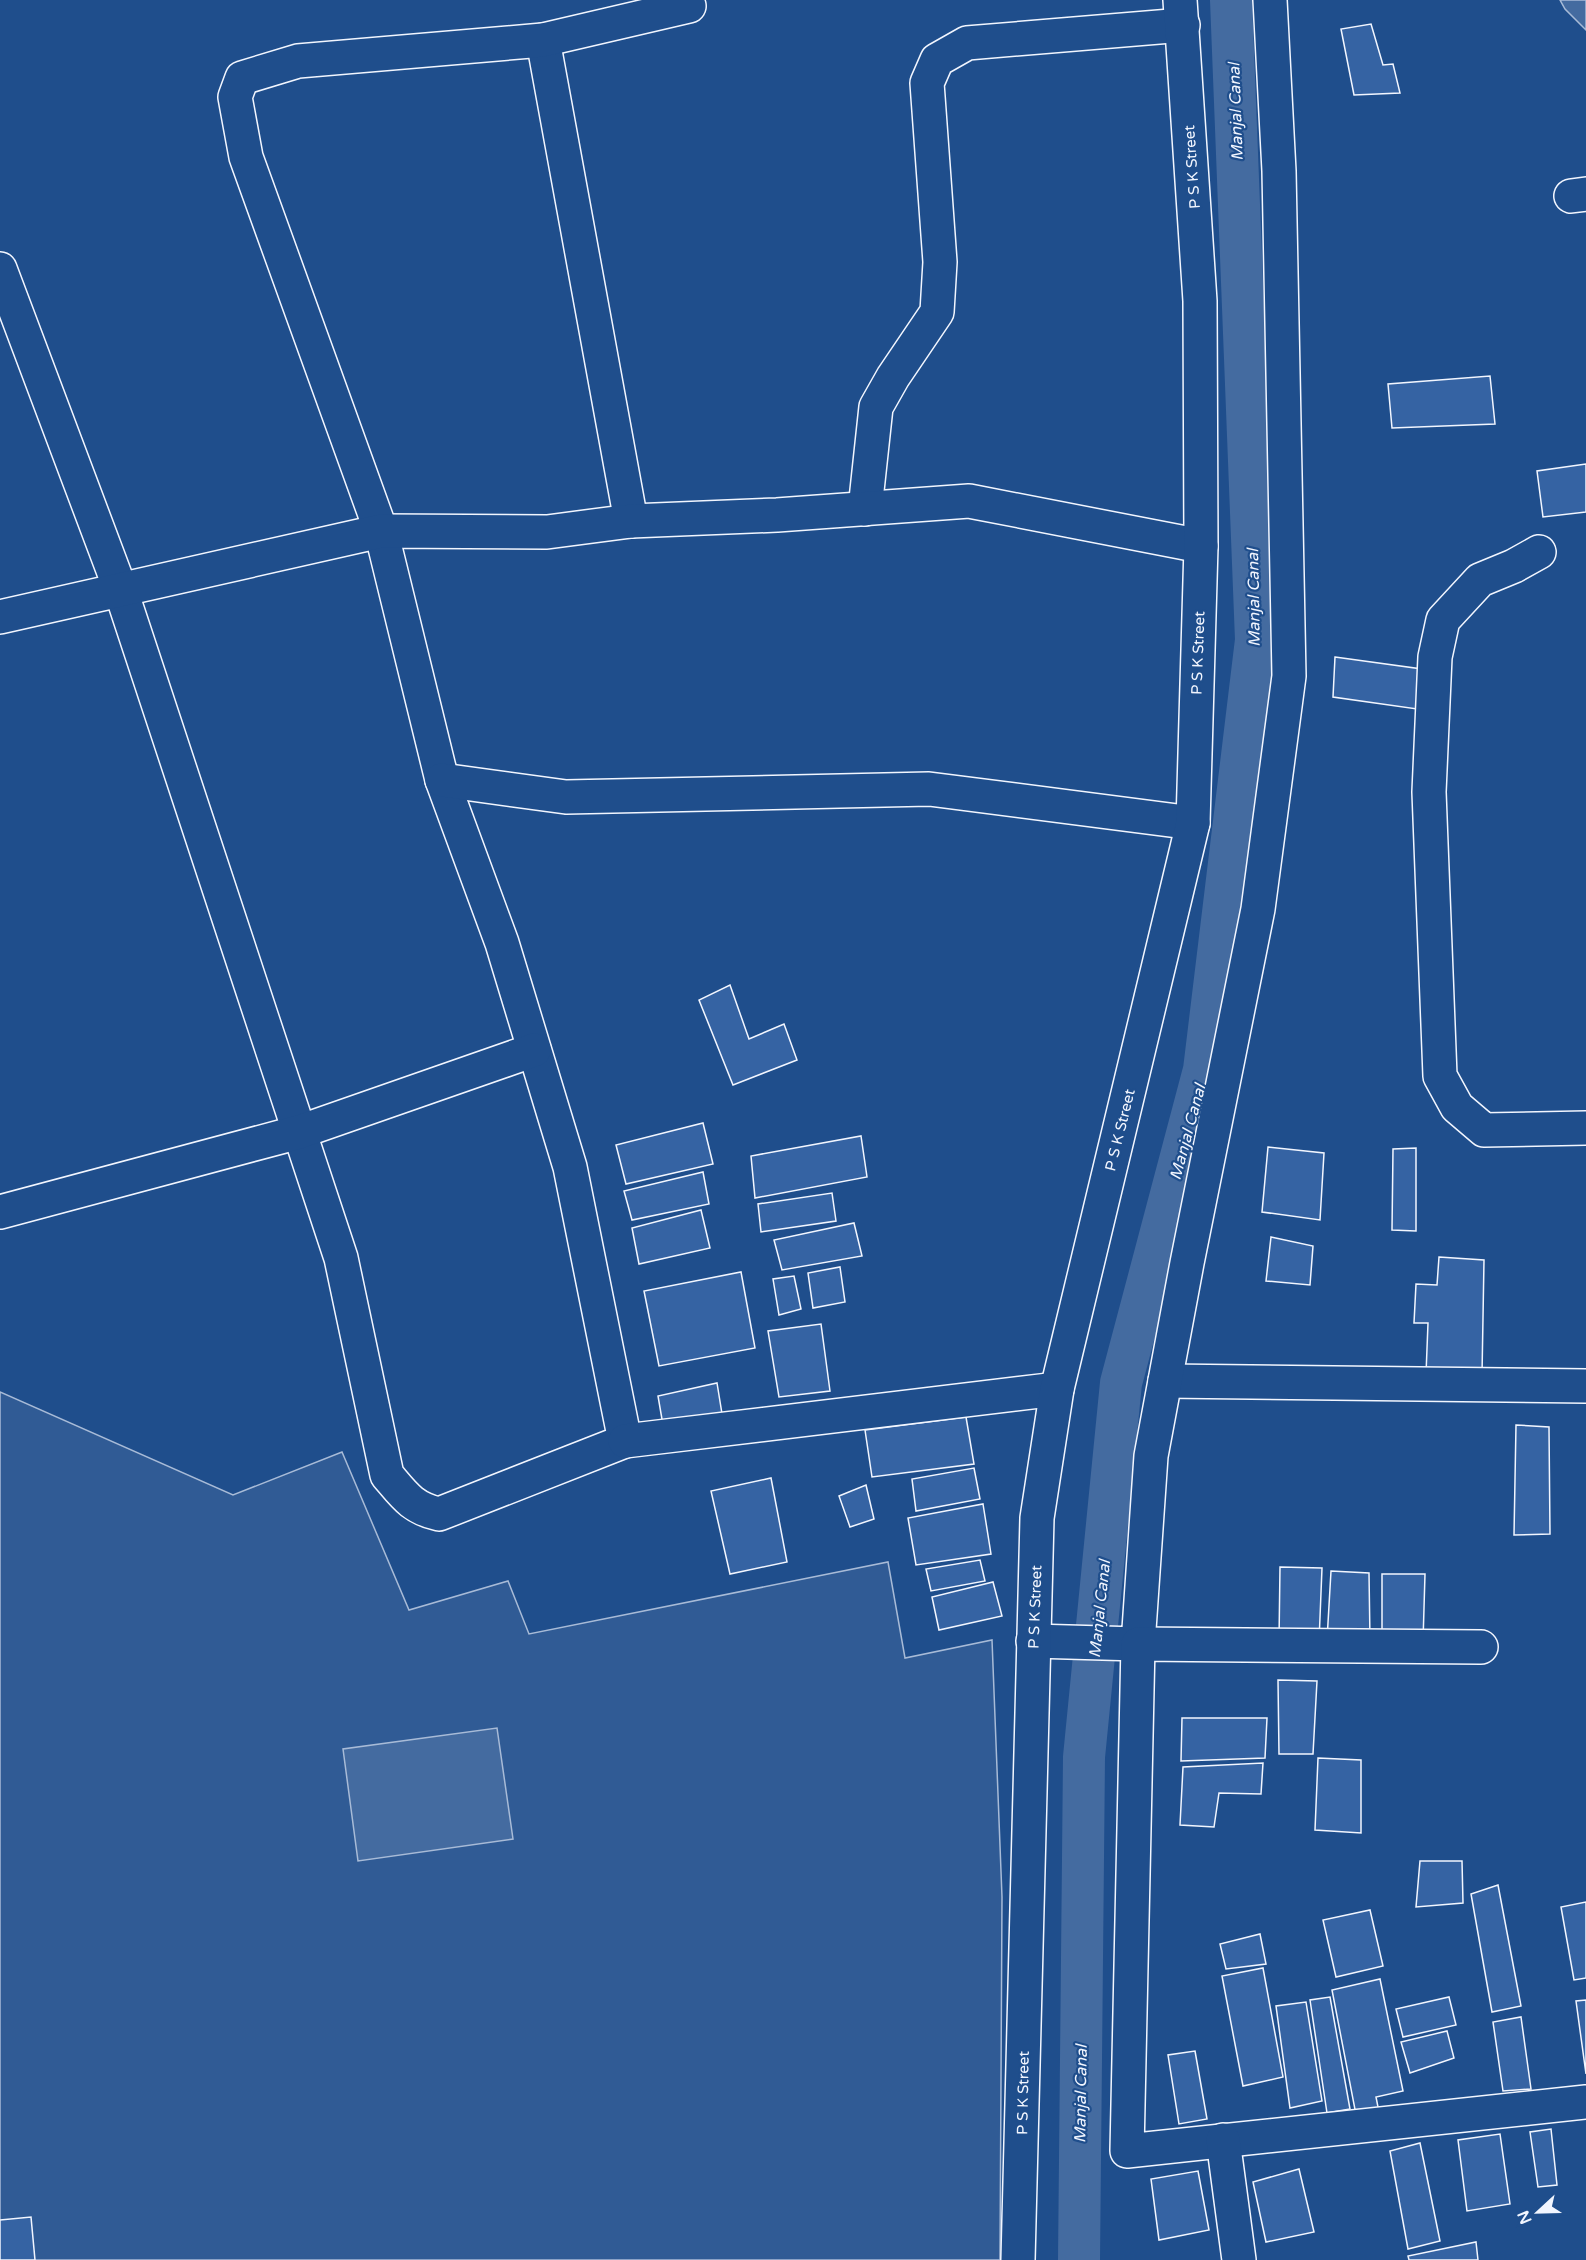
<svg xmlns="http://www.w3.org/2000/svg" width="1586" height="2260" font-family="'Varela Round',sans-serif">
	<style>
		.built { fill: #305b95; stroke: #a8bbd7; stroke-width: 1.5 }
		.water { fill: #446ba0; stroke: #a8bbd7; stroke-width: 1.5 }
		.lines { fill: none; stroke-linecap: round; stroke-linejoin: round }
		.canal { stroke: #446ba0; stroke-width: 42 }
		.building { fill: #3563a3; stroke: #f2f6ff; stroke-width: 1.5 }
		.minor-casing { stroke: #f2f6ff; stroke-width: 36 }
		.minor { stroke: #1f4e8c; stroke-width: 33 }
		.labels { text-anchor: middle; stroke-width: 4.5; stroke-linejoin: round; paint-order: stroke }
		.street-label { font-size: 15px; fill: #f2f6ff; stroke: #1f4e8c }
		.water-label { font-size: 16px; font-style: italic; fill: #f2f6ff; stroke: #1f4e8c }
	</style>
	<rect width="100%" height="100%" fill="#1f4e8c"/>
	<!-- built -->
	<polygon class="built" points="0,1392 233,1495 342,1452 409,1610 508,1581 529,1634 888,1562 905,1658 992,1640 1002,1897 1000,2260 0,2260"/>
	<!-- water -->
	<g class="water">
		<polygon points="1560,0 1586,0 1586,30 1565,9"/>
		<polygon points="497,1728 513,1839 358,1861 343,1749"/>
	</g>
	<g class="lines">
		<!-- canal -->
		<polyline class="canal" points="1079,2260 1084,1757 1121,1383 1204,1070 1256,640 1231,0"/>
	</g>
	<!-- building -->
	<g class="building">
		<polygon points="1371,24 1383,65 1393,64 1400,93 1354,95 1341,29"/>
		<polygon points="1490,376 1495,424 1392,428 1388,384"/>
		<polygon points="1586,464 1586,512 1543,517 1537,471"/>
		<polygon points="1335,657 1429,670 1424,710 1333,697"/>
		<polygon points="730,985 749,1039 784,1024 797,1060 733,1085 699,1000"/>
		<polygon points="703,1123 713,1164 626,1184 616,1145"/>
		<polygon points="861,1136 867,1177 755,1198 751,1156"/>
		<polygon points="1268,1147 1324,1153 1320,1220 1262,1212"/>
		<polygon points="1416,1148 1416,1231 1392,1230 1393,1149"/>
		<polygon points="703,1172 709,1204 632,1220 624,1191"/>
		<polygon points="832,1193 836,1221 761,1232 758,1204"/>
		<polygon points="701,1210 710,1248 639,1264 632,1228"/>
		<polygon points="854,1223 862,1256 782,1270 774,1240"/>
		<polygon points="1271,1237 1313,1246 1310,1285 1266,1281"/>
		<polygon points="1439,1257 1484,1260 1482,1375 1426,1374 1428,1323 1414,1323 1416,1284 1437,1285"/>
		<polygon points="840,1267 845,1302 813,1308 808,1273"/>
		<polygon points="741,1272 755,1348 659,1366 644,1291"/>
		<polygon points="794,1276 801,1309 779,1315 773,1279"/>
		<polygon points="821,1324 830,1391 779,1397 768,1331"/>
		<polygon points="717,1383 723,1420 664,1431 658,1396"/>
		<polygon points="966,1417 974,1464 872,1477 865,1430"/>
		<polygon points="1516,1425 1549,1427 1550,1534 1514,1535"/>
		<polygon points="974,1468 980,1499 916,1511 912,1479"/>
		<polygon points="771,1478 787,1562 730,1574 711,1491"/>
		<polygon points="866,1485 874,1519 850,1527 839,1496"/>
		<polygon points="983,1504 991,1554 916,1565 908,1518"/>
		<polygon points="980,1560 985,1581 931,1591 926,1569"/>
		<polygon points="1280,1567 1322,1568 1319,1642 1279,1641"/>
		<polygon points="1331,1571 1369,1573 1370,1640 1327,1640"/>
		<polygon points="1382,1574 1425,1574 1423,1642 1382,1640"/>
		<polygon points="993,1582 1002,1616 939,1630 932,1597"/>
		<polygon points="1278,1680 1317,1681 1313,1754 1279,1754"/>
		<polygon points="1182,1718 1267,1718 1265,1758 1181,1761"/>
		<polygon points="1318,1758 1361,1760 1361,1833 1315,1830"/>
		<polygon points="1263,1763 1261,1794 1219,1793 1214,1827 1180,1825 1183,1767"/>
		<polygon points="1420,1861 1462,1861 1463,1903 1416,1907"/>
		<polygon points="1498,1885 1521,2006 1492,2012 1471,1894"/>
		<polygon points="1586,1902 1586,1978 1574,1980 1561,1907"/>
		<polygon points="1370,1910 1383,1966 1336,1977 1323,1920"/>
		<polygon points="1260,1934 1266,1964 1226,1969 1220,1944"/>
		<polygon points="1263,1968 1283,2077 1243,2086 1222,1976"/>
		<polygon points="1380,1979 1403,2091 1376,2097 1380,2117 1357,2120 1332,1990"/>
		<polygon points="1330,1997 1350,2109 1327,2113 1310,2000"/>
		<polygon points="1449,1997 1456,2025 1403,2037 1396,2009"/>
		<polygon points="1586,2000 1586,2074 1576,2001"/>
		<polygon points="1306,2002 1322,2101 1290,2108 1276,2006"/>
		<polygon points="1521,2017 1531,2089 1503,2091 1493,2022"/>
		<polygon points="1447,2031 1454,2058 1410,2073 1401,2042"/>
		<polygon points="1195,2051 1207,2119 1179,2124 1168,2055"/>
		<polygon points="1551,2129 1557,2185 1538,2187 1530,2132"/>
		<polygon points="1500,2134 1510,2204 1467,2211 1458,2140"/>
		<polygon points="1420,2143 1440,2241 1408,2249 1390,2151"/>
		<polygon points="1299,2169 1314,2232 1266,2242 1253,2182"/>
		<polygon points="1198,2171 1209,2230 1159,2240 1151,2179"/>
		<polygon points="31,2217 35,2260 0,2260 0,2220"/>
		<polygon points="1476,2242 1478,2260 1409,2260 1408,2256"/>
	</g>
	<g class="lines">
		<defs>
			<g id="minor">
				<polyline points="543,40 631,521"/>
				<polyline points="1571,196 1586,194"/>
				<path d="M0,269l121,322 220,667 46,217c17,20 25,33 52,39l186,-73 -55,-274 -68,-224 -60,-163 -61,-249 -135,-374 -11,-60 7,-19 56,-17 245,-21 146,-34"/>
				<polyline points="865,509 876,407 893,377 937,312 940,262 927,83 937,60 967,43 1183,25"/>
				<polyline points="1539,552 1514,566 1480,580 1443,620 1435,657 1429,792 1440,1076 1457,1107 1484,1130 1586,1128"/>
				<polyline points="0,617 381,531 547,532 631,521 777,515 969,501 1201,546"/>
				<polyline points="442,780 566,797 929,789 1193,823"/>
				<polyline points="0,1212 299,1132 534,1050"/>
				<polyline points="1165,1381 1586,1386"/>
				<polyline points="625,1441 1057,1389"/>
				<polyline points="1033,1641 1138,1644 1151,1456 1187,1263 1258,909 1289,676 1279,171 1270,0"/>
				<polyline points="1481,1647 1138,1644 1127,2151 1586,2102"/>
				<polyline points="1223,2140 1239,2260"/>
				<polyline points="1018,2260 1037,1518 1057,1389 1193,823 1201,546 1200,301 1180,0"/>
			</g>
		</defs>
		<!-- minor casing -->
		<use href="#minor" class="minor-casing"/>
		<!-- minor -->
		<use href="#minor" class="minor"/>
	</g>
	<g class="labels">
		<!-- street labels -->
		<g class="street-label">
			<text transform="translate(1192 167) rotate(-94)" y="5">P S K Street</text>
			<text transform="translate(1198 653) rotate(-88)" y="5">P S K Street</text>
			<text transform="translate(1120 1130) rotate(-76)" y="5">P S K Street</text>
			<text transform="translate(1035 1607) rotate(-88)" y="5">P S K Street</text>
			<text transform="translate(1023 2093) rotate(-89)" y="5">P S K Street</text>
		</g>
		<!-- water labels -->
		<g class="water-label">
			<text transform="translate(1235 112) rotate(-92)" y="6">Manjal Canal</text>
			<text transform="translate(1253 598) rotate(-91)" y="6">Manjal Canal</text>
			<text transform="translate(1187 1132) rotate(-75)" y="6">Manjal Canal</text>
			<text transform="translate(1099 1609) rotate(-84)" y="6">Manjal Canal</text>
			<text transform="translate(1080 2094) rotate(-89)" y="6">Manjal Canal</text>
		</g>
	</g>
	<!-- north arrow -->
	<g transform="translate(1538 2212) rotate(248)" stroke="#1f4e8c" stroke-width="4.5" paint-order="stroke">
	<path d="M0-4.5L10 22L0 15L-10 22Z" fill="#f2f6ff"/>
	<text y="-9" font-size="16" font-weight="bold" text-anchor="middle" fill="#f2f6ff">N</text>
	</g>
</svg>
